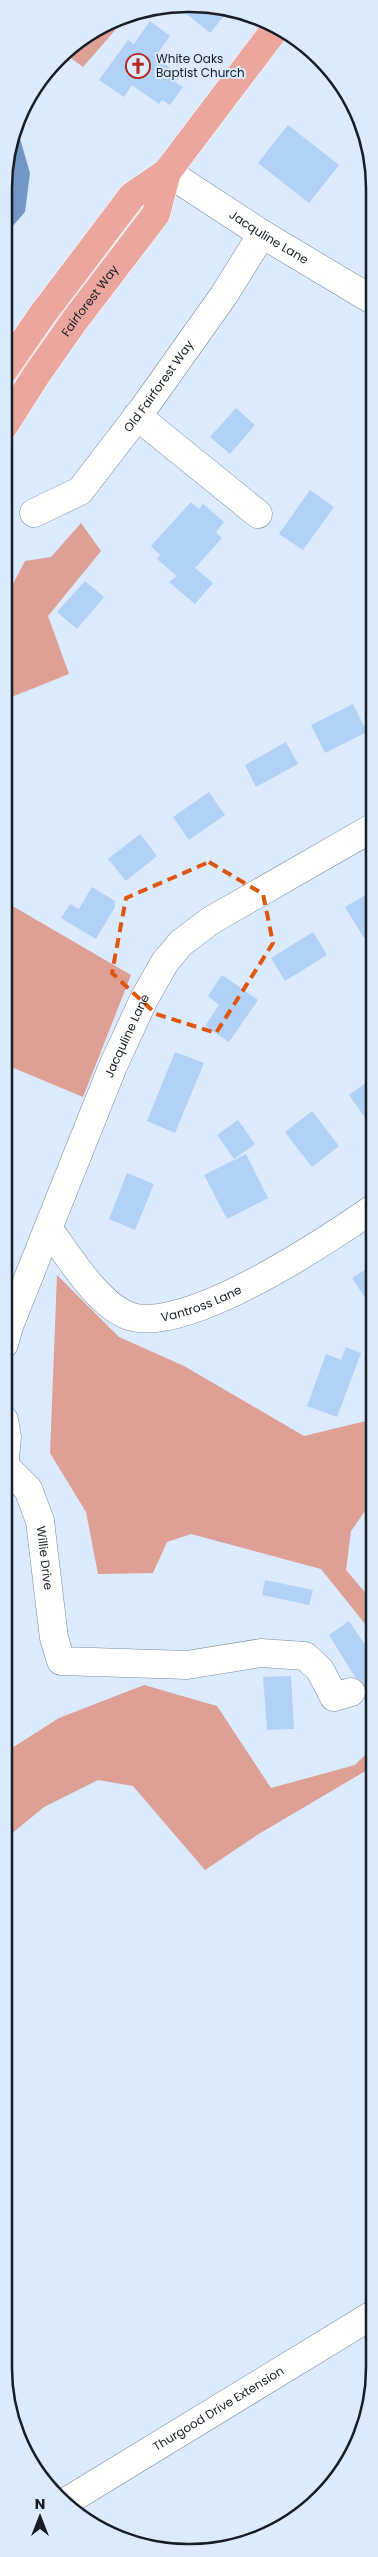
<svg xmlns="http://www.w3.org/2000/svg" width="378" height="2557" font-family="Poppins,sans-serif">
	<style>
		.forest { fill: #de9f95 }
		.water { fill: #7297c4 }
		.building { fill: #b2d1f6 }
		.lines { fill: none; stroke-linecap: round; stroke-linejoin: round }
		.minor-casing { stroke: #77889c; stroke-width: 29 }
		.major-casing { stroke: #fff; stroke-width: 29 }
		.minor { stroke: #fff; stroke-width: 28 }
		.major { stroke: #eba79e; stroke-width: 28 }
		.marked { fill: none; stroke: #de560d; stroke-width: 4; stroke-dasharray: 10 6; stroke-linejoin: round }
		.labels { text-anchor: middle; stroke-width: 4; stroke-linejoin: round; paint-order: stroke }
		.poi-label { font-size: 12px; fill: #161d25; stroke: #dbeafc; text-anchor: start }
		.street-label { font-size: 12px; fill: #161d25; stroke: #dbeafc }
		.rim { fill: none; stroke: #161d25; stroke-width: 2.5 }
	</style>
	<rect width="100%" height="100%" fill="#dbeafc"/>
	<!-- forest -->
	<g class="forest">
		<polygon points="130,13 83,67 64,53 67,50"/>
		<polygon points="81,523 101,551 48,616 69,674 4,700 4,601 25,561 51,557"/>
		<polygon points="9,904 131,975 83,1097 4,1064 4,911"/>
		<polygon points="57,1275 119,1337 184,1366 304,1436 374,1419 374,1498 351,1531 346,1570 374,1603 374,1635 321,1569 191,1534 167,1542 153,1573 98,1574 86,1512 50,1453"/>
		<polygon points="144,1685 217,1706 271,1788 355,1765 374,1746 374,1766 257,1835 205,1870 133,1786 98,1780 44,1807 4,1840 4,1753 59,1718"/>
	</g>
	<!-- water -->
	<polygon class="water" points="17,128 30,173 25,212 4,236 4,177"/>
	<!-- building -->
	<g class="building">
		<polygon points="201,4 228,11 210,33 178,7"/>
		<polygon points="150,21 170,36 155,57 180,75 175,82 183,87 170,105 162,100 159,104 132,85 124,97 99,80 128,40 134,44"/>
		<polygon points="288,125 339,165 309,203 258,163"/>
		<polygon points="236,408 255,425 230,454 210,437"/>
		<polygon points="310,490 334,507 303,550 279,534"/>
		<polygon points="191,502 199,509 203,504 224,522 216,532 222,538 195,568 213,583 195,604 169,582 177,576 157,559 160,555 151,546"/>
		<polygon points="85,581 104,597 77,629 57,612"/>
		<polygon points="353,704 367,732 325,753 311,725"/>
		<polygon points="286,742 298,764 256,787 245,765"/>
		<polygon points="209,792 225,815 189,840 173,817"/>
		<polygon points="140,834 157,856 126,881 108,859"/>
		<polygon points="92,887 115,901 115,907 96,939 61,918 70,904 79,909"/>
		<polygon points="374,890 374,932 364,938 345,907"/>
		<polygon points="313,932 327,955 285,981 271,958"/>
		<polygon points="222,975 258,1000 229,1042 205,1026 219,1005 208,996"/>
		<polygon points="175,1052 204,1063 175,1133 147,1121"/>
		<polygon points="374,1077 374,1130 349,1095"/>
		<polygon points="312,1111 339,1146 312,1167 285,1132"/>
		<polygon points="238,1120 255,1144 234,1159 217,1135"/>
		<polygon points="246,1154 268,1198 227,1219 204,1175"/>
		<polygon points="127,1173 154,1184 135,1230 109,1219"/>
		<polygon points="374,1264 374,1311 352,1278"/>
		<polygon points="346,1347 361,1353 337,1417 307,1406 326,1354 341,1360"/>
		<polygon points="265,1580 313,1590 309,1605 262,1595"/>
		<polygon points="349,1621 373,1657 367,1660 374,1670 374,1707 366,1695 362,1681 355,1677 329,1635"/>
		<polygon points="291,1676 294,1729 267,1730 263,1677"/>
	</g>
	<g class="lines">
		<defs>
			<g id="minor">
				<path id="s1" d="M167,172l95,62 112,67"/>
				<polyline points="137,416 258,514"/>
				<path id="s2" d="M34,513l46,-22 63,-82 81,-114 38,-61"/>
				<path id="s3" d="M48,1228c20,27 49,76 81,88 56,20 197,-75 245,-108"/>
				<path id="s4" d="M4,1344l5,-18 104,-260 31,-67 21,-37 16,-19 29,-22 164,-94"/>
				<path id="s5" d="M5,1466l23,23 12,32 14,117 7,23 126,4 74,-12 44,3 15,14 14,27 17,-5"/>
				<polyline points="4,1468 7,1437 4,1420"/>
				<path id="s6" d="M64,2503l310,-189"/>
			</g>
			<g id="major">
				<polyline points="4,370 42,315 132,196 167,172 276,28"/>
				<path id="s7" d="M4,426l33,-52 38,-54 81,-106 11,-42"/>
			</g>
		</defs>
		<!-- minor casing -->
		<use href="#minor" class="minor-casing"/>
		<!-- major casing -->
		<use href="#major" class="major-casing"/>
		<!-- minor -->
		<use href="#minor" class="minor"/>
		<!-- major -->
		<use href="#major" class="major"/>
	</g>
	<!-- marked area -->
	<path class="marked" d="M209,862l54,32 10,49 -57,90 -60,-19 -44,-41 14,-75z"/>
	<!-- icons -->
	<defs>
		<symbol id="church-ring" viewBox="-11 -11 22 22"><circle r="9.5" fill="#dbeafc" stroke="#b4251e" stroke-width="1.5"/><path d="M-1.2-6h2.4v3.5h3.3v2.4h-3.3V6h-2.4V-.1h-3.3v-2.4h3.3Z" fill="#b4251e"/></symbol>
	</defs>
	<g fill-rule="evenodd">
		<use href="#church-ring" x="124" y="52" width="28" height="28"/>
	</g>
	<g class="labels">
		<!-- poi labels -->
		<g class="poi-label">
			<text x="156" y="63">White Oaks<tspan x="156" dy="14">Baptist Church</tspan></text>
		</g>
		<!-- street labels -->
		<g class="street-label">
			<text dy="4" stroke="none"><textPath href="#s1" startOffset="121">Jacquline Lane</textPath></text>
			<text dy="4" stroke="none"><textPath href="#s7" startOffset="152">Fairforest Way</textPath></text>
			<text dy="4" stroke="none"><textPath href="#s2" startOffset="182">Old Fairforest Way</textPath></text>
			<text dy="4" stroke="none"><textPath href="#s4" startOffset="332">Jacquline Lane</textPath></text>
			<text dy="4" stroke="none"><textPath href="#s3" startOffset="196">Vantross Lane</textPath></text>
			<text dy="4" stroke="none"><textPath href="#s5" startOffset="104">Willie Drive</textPath></text>
			<text dy="4" stroke="none"><textPath href="#s6" startOffset="181">Thurgood Drive Extension</textPath></text>
		</g>
	</g>
	<!-- crop -->
	<path d="M0 0H378V2557H0ZM188 12H190A176 176 0 0 1 366 188V2368A176 176 0 0 1 190 2544H188A176 176 0 0 1 12 2368V188A176 176 0 0 1 188 12Z" fill="#dbeafc" fill-rule="evenodd"/>
	<path class="rim" d="M188 12H190A176 176 0 0 1 366 188V2368A176 176 0 0 1 190 2544H188A176 176 0 0 1 12 2368V188A176 176 0 0 1 188 12Z"/>
	<!-- north arrow -->
	<g transform="translate(40 2517)" stroke="#dbeafc" stroke-width="4" paint-order="stroke">
	<path d="M0-4L9 19L0 12L-9 19Z" fill="#161d25"/>
	<text y="-8" font-size="14" font-weight="bold" text-anchor="middle" fill="#161d25">N</text>
	</g>
</svg>
